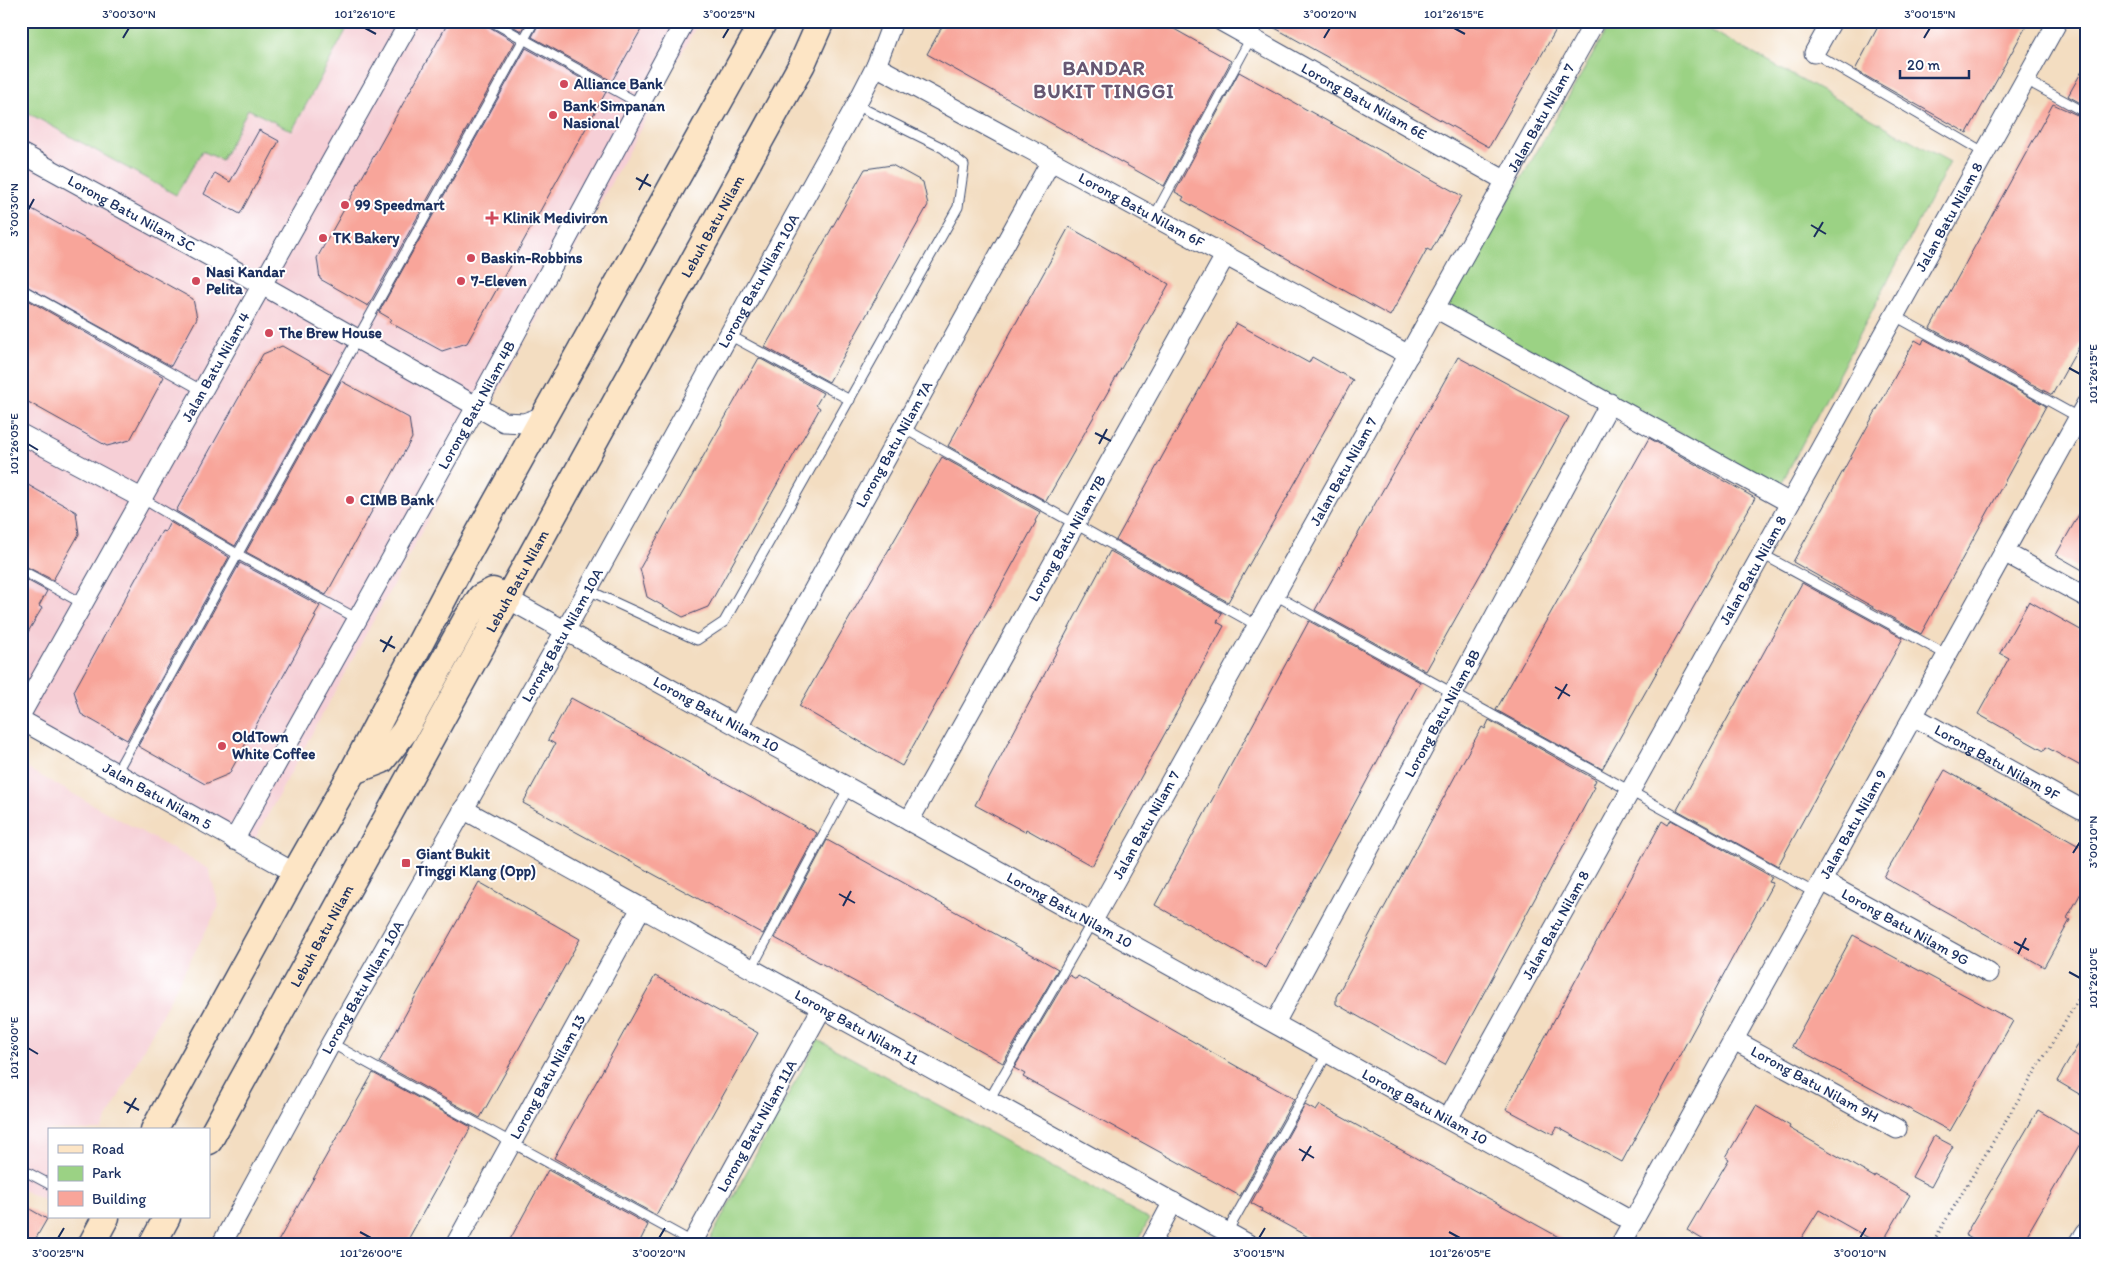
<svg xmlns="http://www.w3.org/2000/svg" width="2107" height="1266" font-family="Itim,sans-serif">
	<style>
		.built { fill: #f6cfd6 }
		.green { fill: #9bd284; stroke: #5b8071 }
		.building { fill: #f8a59a }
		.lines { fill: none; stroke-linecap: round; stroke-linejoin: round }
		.lane-casing { stroke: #3b496d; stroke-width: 11 }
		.street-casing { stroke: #3b496d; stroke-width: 21 }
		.secondary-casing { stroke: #3b496d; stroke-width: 29 }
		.path { stroke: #3b496d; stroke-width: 3; stroke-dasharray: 1 4; stroke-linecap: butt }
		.lane { stroke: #fff; stroke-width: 9 }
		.street { stroke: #fff; stroke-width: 19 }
		.secondary { stroke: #fde5c5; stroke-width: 26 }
		.ticks { fill: none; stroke: #1b2f5e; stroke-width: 2 }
		.poi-dot { fill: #d1495b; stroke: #fff; stroke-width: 2 }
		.labels { text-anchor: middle; stroke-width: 4; stroke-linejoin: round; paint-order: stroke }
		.poi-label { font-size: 15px; font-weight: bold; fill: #1b2f5e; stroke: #fff; text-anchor: start }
		.street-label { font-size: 15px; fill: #1b2f5e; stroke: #fff }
		.district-label { font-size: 20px; font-weight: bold; letter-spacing: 1px; fill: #685873; stroke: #fff }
		.neatline { fill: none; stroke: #1b2f5e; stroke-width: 2 }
		.ticks-label { font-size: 12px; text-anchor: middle; fill: #1b2f5e }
	</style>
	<rect width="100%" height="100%" fill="#fff"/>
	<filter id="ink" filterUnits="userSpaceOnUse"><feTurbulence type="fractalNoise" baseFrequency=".02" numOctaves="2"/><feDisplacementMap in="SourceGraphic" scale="10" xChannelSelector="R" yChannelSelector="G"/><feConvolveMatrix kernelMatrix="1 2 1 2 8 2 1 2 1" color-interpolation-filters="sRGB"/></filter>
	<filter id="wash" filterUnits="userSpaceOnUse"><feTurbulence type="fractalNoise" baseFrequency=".0096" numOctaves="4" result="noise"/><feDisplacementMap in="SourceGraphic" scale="20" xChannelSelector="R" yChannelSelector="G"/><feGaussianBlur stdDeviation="1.12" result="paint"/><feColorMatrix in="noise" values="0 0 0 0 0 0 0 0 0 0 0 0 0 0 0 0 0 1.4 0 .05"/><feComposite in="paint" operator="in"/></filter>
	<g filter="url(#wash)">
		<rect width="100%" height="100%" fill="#f3ddc1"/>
		<!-- built -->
		<g class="built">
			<polygon points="21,21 699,21 251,846 21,721"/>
			<polygon points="21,765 209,869 219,906 101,1130 49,1130 49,1203 21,1189"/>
		</g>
		<!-- green -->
		<g class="green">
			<polygon points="21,21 351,21 292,131 248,109 222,160 202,151 176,195 21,109"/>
			<polygon points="1612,21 1694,21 1950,162 1779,488 1448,306"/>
			<polygon points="818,1040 1149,1219 1136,1245 712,1245 708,1243"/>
		</g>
		<g id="blocks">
			<!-- building -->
			<g class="building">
				<polygon points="449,21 485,21 488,26 515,42 368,306 320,279 317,258"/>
				<polygon points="504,21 527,21 521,31"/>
				<polygon points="540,21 646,21 612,81 532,37"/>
				<polygon points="945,21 1160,21 1231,61 1164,186 927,54"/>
				<polygon points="1266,21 1561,21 1489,147 1266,23"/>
				<polygon points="1881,21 2029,21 1967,133 1855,70"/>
				<polygon points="526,48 606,92 467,343 442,351 389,322 391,319 379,312"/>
				<polygon points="2086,64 2086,106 2068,96"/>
				<polygon points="1239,72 1462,196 1431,251 1427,249 1390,316 1182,200 1184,197 1175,192"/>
				<polygon points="2053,104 2086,119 2086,334 2052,395 1930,328"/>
				<polygon points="259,130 279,141 240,214 204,194 215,173 230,182"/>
				<polygon points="892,165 923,182 928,205 829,382 765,347 865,169"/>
				<polygon points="21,203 193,299 197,318 171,366 21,283"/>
				<polygon points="1069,227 1169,284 1046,501 948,446"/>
				<polygon points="21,296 164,377 130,440 107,446 21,398"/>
				<polygon points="1236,323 1309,363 1312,357 1353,380 1228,602 1116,540"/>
				<polygon points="1924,339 2046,406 1921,634 1793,562 1915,340 1922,344"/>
				<polygon points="282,346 331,374 235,546 176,511 263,354"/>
				<polygon points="1458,357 1569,417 1426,671 1315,610"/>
				<polygon points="759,358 823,393 816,405 820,408 708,607 683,617 647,597 640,568"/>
				<polygon points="341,381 409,418 412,438 326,595 246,552"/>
				<polygon points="1649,438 1755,498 1602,769 1496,710"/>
				<polygon points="942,457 1040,512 1035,521 1036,522 902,766 799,706"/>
				<polygon points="21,481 76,512 79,534 53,580 21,564"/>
				<polygon points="2086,502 2086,572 2056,555"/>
				<polygon points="170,522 229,557 127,740 81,714 74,691 162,531 165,532"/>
				<polygon points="1110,551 1222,613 1217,622 1224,626 1092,866 1026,829 1025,832 975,805"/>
				<polygon points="240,563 320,606 314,616 316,617 229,774 205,784 138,746"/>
				<polygon points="21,577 47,591 39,606 42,608 21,644"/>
				<polygon points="1802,583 1903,638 1778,866 1677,810"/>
				<polygon points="2029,601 2086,633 2086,769 2046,747 2044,751 1978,714 2009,658 2000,653"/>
				<polygon points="1309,621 1420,682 1266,968 1155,905"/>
				<polygon points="571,698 817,833 763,934 523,803 555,744 548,740"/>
				<polygon points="1489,720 1596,780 1593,786 1595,787 1445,1065 1336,1004 1336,997 1472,745 1482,727 1485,729"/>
				<polygon points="1945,770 2086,850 2086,884 2067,918 2070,920 2044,967 1884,877"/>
				<polygon points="1671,820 1772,877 1769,882 1773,883 1622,1162 1557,1127 1553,1134 1506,1109 1662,821 1668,825"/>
				<polygon points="827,840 1058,969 1003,1063 775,938"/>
				<polygon points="479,882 580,939 480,1118 379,1062"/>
				<polygon points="1853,935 2013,1021 1950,1131 1792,1046"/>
				<polygon points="1069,975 1076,979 1078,976 1294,1099 1240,1196 1023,1077 1025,1074 1014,1068"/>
				<polygon points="655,976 758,1033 656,1215 554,1158"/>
				<polygon points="2086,1031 2086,1098 2057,1081"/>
				<polygon points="373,1073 471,1127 405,1245 276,1245"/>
				<polygon points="1305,1105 1316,1111 1320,1105 1573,1245 1323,1245 1261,1211 1262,1209 1251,1203"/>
				<polygon points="1756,1106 1790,1126 1789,1128 1874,1177 1875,1175 1910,1195 1881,1245 1819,1210 1797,1245 1712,1245 1687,1230 1729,1159 1726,1157"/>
				<polygon points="2038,1110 2084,1137 2021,1245 1982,1245 1965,1235"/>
				<polygon points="1934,1136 1953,1146 1931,1187 1912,1177"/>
				<polygon points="548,1170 648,1225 638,1245 507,1245"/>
				<polygon points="21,1204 47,1219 32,1245 21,1245"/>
			</g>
		</g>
	</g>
	<g filter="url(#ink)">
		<use href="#blocks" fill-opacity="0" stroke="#3b496d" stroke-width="1"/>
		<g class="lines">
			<defs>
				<g id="lane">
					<polyline points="491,21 640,104"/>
					<polyline points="1814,53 1985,153"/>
					<polyline points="2026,80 2086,113"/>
					<polyline points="1154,217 1260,21"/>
					<polyline points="21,289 203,391"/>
					<polyline points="1895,316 2078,417"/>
					<polyline points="729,335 850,400"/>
					<polyline points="903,428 1258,626"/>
					<polyline points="143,499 237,554 358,619"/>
					<polyline points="1762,554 1947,655"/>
					<polyline points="21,570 82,603"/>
					<polyline points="588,590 697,640 724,622 958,207 964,165 943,148 856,105"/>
					<polyline points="1275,595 1815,893"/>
					<polyline points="116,773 534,21"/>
					<polyline points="751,969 849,787"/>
					<polyline points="331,1043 694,1243"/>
					<polyline points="989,1100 1092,922"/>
					<polyline points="21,1169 49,1184"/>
					<polyline points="1227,1232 1328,1052"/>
				</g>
				<g id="street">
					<path id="s1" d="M1221,21l285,160"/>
					<polyline points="1814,53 1832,21"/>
					<path id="s2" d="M876,66l533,289"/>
					<path id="s3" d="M21,153l241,132 242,137 20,1 22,-8"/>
					<polyline points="1435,308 1790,503"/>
					<polyline points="21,434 143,499"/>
					<polyline points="2004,552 2086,597"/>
					<path id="s4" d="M508,599l1125,623"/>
					<path id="s5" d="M21,714l389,-693"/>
					<path id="s6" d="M1913,716l168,93"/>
					<path id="s7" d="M21,720l274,153"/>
					<path id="s8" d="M738,726l313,-565"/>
					<path id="s9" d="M463,809l787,436"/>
					<path id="s10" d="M909,821l316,-565"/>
					<path id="s11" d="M234,840l242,-433 209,-386"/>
					<path id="s12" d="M1822,881l167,92"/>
					<path id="s13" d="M1092,922l503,-901"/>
					<path id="s14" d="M1275,1023l335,-620"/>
					<path id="s15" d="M1734,1040l163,89"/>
					<path id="s16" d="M1448,1119l610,-1098"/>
					<path id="s17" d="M221,1245l110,-202 234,-412 291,-526 20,-39 17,-45"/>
					<path id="s18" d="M455,1245l186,-337"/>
					<path id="s19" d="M691,1245l131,-237"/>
					<polyline points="1150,1245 1173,1202"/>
					<path id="s20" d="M1620,1245l466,-841"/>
					<polyline points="2078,1245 2086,1232"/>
				</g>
				<g id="secondary">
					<polyline points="353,771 382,760 390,750 404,732 466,620 481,597 493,591 508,599"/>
					<polyline points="154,1130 295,873 353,771 460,567 764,21"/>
					<path id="s21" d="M209,1141l593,-1077 19,-43"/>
					<polyline points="91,1245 106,1217"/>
					<polyline points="152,1245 167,1217"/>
				</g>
			</defs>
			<!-- lane casing -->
			<use href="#lane" class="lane-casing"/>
			<!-- street casing -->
			<use href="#street" class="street-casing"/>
			<!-- secondary casing -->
			<use href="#secondary" class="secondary-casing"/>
			<!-- path -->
			<polyline class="path" points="1931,1245 2086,987"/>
			<!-- lane -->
			<use href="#lane" class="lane"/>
			<!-- street -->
			<use href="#street" class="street"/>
			<!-- secondary -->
			<use href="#secondary" class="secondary"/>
		</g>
	</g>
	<!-- ticks -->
	<path class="ticks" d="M365,28l11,6M1454,28l11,6M123,38l6,-10M723,38l6,-10M1324,38l6,-10M1924,38l6,-10M636,178l15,8M639,190l9,-16M28,210l6,-11M1811,225l15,9M1814,237l9,-15M2069,368l11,6M1095,433l16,8M28,444l10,6M1099,444l8,-15M380,640l15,8M383,652l9,-16M1555,687l15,9M1558,699l9,-15M2073,853l7,-11M839,894l16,9M843,906l8,-15M2014,942l15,8M2018,954l8,-16M2069,972l11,6M28,1048l10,6M124,1102l15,8M127,1113l9,-15M1299,1149l15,9M1302,1161l9,-15M360,1232l11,6M1449,1232l11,6M58,1238l6,-10M659,1238l6,-10M1259,1238l6,-10M1860,1238l6,-10"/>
	<!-- markers -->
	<g class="poi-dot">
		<circle cx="564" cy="84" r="5"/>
		<circle cx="553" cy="115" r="5"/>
		<circle cx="345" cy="205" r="5"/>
		<path d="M489.5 210.5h5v5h5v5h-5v5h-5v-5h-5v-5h5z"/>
		<circle cx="323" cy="238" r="5"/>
		<circle cx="471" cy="258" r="5"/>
		<circle cx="196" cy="281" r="5"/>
		<circle cx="461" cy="281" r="5"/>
		<circle cx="269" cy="333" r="5"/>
		<circle cx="350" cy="500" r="5"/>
		<circle cx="222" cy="746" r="5"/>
		<rect x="401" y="858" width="10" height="10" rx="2.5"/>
	</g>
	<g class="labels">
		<!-- poi labels -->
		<g class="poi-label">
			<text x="574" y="89">Alliance Bank</text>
			<text x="563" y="111">Bank Simpanan<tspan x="563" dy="17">Nasional</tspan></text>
			<text x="355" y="210">99 Speedmart</text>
			<text x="503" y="223">Klinik Mediviron</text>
			<text x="333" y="243">TK Bakery</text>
			<text x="481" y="263">Baskin-Robbins</text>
			<text x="206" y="277">Nasi Kandar<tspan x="206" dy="17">Pelita</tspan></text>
			<text x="471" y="286">7-Eleven</text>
			<text x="279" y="338">The Brew House</text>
			<text x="360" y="505">CIMB Bank</text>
			<text x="232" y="742">OldTown<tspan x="232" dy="17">White Coffee</tspan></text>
			<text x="416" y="859">Giant Bukit<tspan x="416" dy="17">Tinggi Klang (Opp)</tspan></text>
		</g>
		<!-- street labels -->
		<g class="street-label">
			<text dy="5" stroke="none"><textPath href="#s1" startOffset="164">Lorong Batu Nilam 6E</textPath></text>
			<text dy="5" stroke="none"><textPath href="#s13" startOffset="921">Jalan Batu Nilam 7</textPath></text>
			<text dy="5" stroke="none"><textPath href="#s2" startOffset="302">Lorong Batu Nilam 6F</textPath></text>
			<text dy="5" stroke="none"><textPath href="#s3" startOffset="126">Lorong Batu Nilam 3C</textPath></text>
			<text dy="5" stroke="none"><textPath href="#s16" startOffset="1032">Jalan Batu Nilam 8</textPath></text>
			<text dy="5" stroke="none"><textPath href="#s21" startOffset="1044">Lebuh Batu Nilam</textPath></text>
			<text dy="5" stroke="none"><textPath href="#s17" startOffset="1104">Lorong Batu Nilam 10A</textPath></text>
			<text dy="5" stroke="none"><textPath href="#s5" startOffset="398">Jalan Batu Nilam 4</textPath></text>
			<text dy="5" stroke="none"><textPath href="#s11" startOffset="498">Lorong Batu Nilam 4B</textPath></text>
			<text dy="5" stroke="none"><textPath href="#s8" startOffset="322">Lorong Batu Nilam 7A</textPath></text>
			<text dy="5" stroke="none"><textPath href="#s13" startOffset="516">Jalan Batu Nilam 7</textPath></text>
			<text dy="5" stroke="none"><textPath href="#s10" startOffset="324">Lorong Batu Nilam 7B</textPath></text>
			<text dy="5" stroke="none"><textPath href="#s16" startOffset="628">Jalan Batu Nilam 8</textPath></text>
			<text dy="5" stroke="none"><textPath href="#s21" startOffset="639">Lebuh Batu Nilam</textPath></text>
			<text dy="5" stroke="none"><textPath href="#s17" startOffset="699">Lorong Batu Nilam 10A</textPath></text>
			<text dy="5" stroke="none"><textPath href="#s14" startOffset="352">Lorong Batu Nilam 8B</textPath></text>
			<text dy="5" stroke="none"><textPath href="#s4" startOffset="238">Lorong Batu Nilam 10</textPath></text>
			<text dy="5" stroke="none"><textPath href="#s6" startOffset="96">Lorong Batu Nilam 9F</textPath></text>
			<text dy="5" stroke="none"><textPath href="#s7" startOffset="156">Jalan Batu Nilam 5</textPath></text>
			<text dy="5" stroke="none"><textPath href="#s20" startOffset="481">Jalan Batu Nilam 9</textPath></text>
			<text dy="5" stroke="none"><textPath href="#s13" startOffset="111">Jalan Batu Nilam 7</textPath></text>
			<text dy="5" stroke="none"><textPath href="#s4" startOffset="642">Lorong Batu Nilam 10</textPath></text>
			<text dy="5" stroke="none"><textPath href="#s16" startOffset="222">Jalan Batu Nilam 8</textPath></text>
			<text dy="5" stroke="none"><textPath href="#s12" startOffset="95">Lorong Batu Nilam 9G</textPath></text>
			<text dy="5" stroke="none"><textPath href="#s21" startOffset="234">Lebuh Batu Nilam</textPath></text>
			<text dy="5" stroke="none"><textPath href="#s17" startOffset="294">Lorong Batu Nilam 10A</textPath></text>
			<text dy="5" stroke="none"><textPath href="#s9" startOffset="450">Lorong Batu Nilam 11</textPath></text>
			<text dy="5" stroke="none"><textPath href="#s18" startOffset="192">Lorong Batu Nilam 13</textPath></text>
			<text dy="5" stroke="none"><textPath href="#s15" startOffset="92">Lorong Batu Nilam 9H</textPath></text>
			<text dy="5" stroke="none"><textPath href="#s4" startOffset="1048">Lorong Batu Nilam 10</textPath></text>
			<text dy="5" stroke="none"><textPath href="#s19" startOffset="136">Lorong Batu Nilam 11A</textPath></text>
		</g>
		<!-- district labels -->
		<g class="district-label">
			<text x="1104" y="75">BANDAR<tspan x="1104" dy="23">BUKIT TINGGI</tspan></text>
		</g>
	</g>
	<!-- margin -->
	<rect width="2107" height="1266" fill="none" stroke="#fff" stroke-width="55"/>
	<!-- legend -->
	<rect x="48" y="1128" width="162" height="90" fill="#ffffff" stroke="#a4acbf"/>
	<rect x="58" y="1145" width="25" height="8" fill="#fde5c5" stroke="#a4acbf"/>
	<text x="92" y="1154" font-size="15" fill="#1b2f5e">Road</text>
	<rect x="58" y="1166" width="25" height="15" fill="#9bd284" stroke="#a4acbf"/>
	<text x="92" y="1178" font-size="15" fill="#1b2f5e">Park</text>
	<rect x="58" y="1191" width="25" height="15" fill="#f8a59a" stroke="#a4acbf"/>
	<text x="92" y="1204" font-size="15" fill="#1b2f5e">Building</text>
	<!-- scale -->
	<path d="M1900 70v8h69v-8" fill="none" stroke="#1b2f5e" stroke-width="2.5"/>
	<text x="1907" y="70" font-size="15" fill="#1b2f5e" stroke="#ffffff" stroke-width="4" paint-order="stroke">20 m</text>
	<rect x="28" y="28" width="2052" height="1210" class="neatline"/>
	<g class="ticks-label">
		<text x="129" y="18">3°00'30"N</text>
		<text x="365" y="18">101°26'10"E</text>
		<text x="729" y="18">3°00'25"N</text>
		<text x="1330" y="18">3°00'20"N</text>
		<text x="1454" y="18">101°26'15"E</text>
		<text x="1930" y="18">3°00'15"N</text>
		<text transform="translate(14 210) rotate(-90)" y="4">3°00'30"N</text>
		<text transform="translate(2093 374) rotate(-90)" y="4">101°26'15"E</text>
		<text transform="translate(14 444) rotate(-90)" y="4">101°26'05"E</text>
		<text transform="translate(2093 842) rotate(-90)" y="4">3°00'10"N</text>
		<text transform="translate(2093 978) rotate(-90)" y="4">101°26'10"E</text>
		<text transform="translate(14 1048) rotate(-90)" y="4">101°26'00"E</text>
		<text x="58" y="1257">3°00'25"N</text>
		<text x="371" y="1257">101°26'00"E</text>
		<text x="659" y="1257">3°00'20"N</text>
		<text x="1259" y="1257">3°00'15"N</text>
		<text x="1460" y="1257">101°26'05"E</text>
		<text x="1860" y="1257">3°00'10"N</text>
	</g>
</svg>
